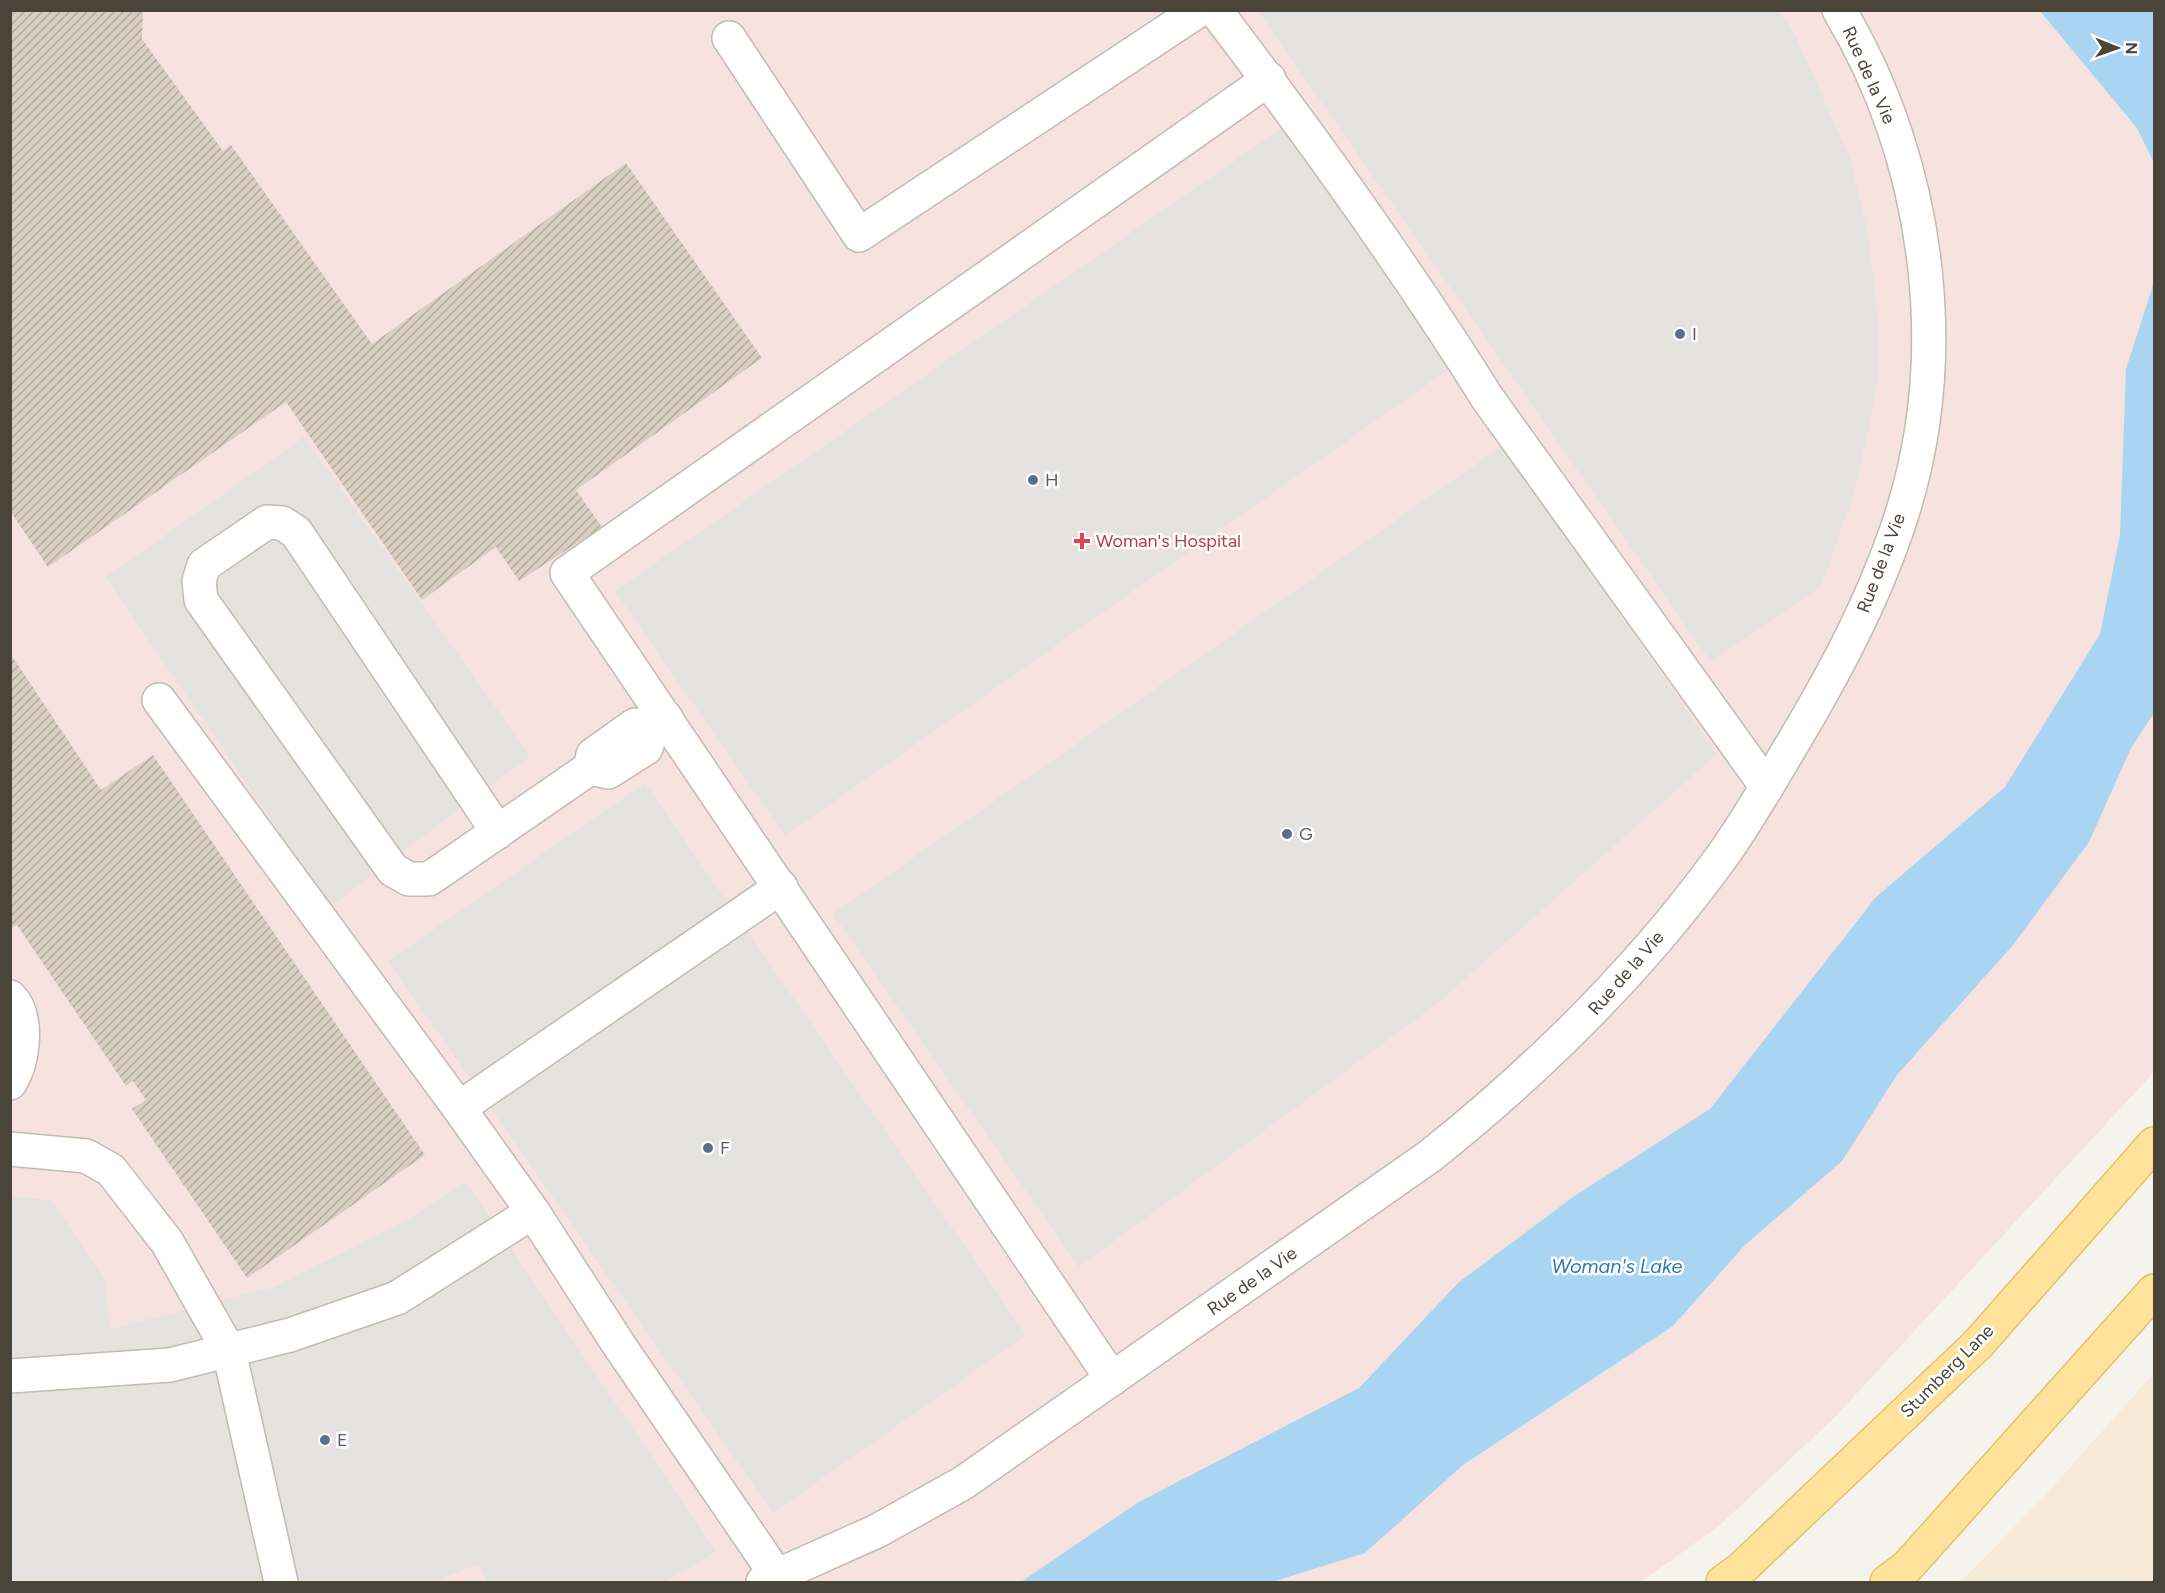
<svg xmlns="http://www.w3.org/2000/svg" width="2165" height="1593" font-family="Figtree,sans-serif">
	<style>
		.commercial { fill: #f7ead8 }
		.medical { fill: #f6e3e0 }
		.parking { fill: #e5e3e0 }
		.water { fill: #a9d4f2 }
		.building { fill: url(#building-hatch) }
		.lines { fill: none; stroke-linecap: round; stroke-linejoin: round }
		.minor-casing { stroke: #c2bbae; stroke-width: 36 }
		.major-casing { stroke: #e6c16a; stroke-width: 36 }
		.minor { stroke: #fff; stroke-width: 33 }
		.major { stroke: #ffe39c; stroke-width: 33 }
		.service-dot { fill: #5c6f8a; stroke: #fff; stroke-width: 2 }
		.health-dot { fill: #e0444e; stroke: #fff; stroke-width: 2 }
		.labels { text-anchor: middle; stroke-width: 5; stroke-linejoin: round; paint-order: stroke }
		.street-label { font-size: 18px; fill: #4b4439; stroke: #fff }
		.service-label { font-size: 18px; fill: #4e5e75; stroke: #fff; text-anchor: start }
		.health-label { font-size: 18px; fill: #be3a42; stroke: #fff; text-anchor: start }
		.water-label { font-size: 20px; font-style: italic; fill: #2e7ab2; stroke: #fff }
	</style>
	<defs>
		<pattern id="building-hatch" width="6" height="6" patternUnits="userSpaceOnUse" patternTransform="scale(1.5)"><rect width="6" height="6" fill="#d8cfc1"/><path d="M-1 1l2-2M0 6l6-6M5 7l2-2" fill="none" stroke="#b1aa9e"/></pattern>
	</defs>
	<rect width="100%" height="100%" fill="#f6f3ec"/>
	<!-- commercial -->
	<polygon class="commercial" points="2154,1373 2154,1582 1961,1582 2049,1491"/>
	<!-- medical -->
	<polygon class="medical" points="11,11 2154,11 2154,1072 1835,1417 1720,1525 1641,1582 11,1582"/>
	<!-- parking -->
	<g class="parking">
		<polygon points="1258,11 1779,11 1794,32 1851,161 1867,230 1876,298 1879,369 1870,424 1853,496 1821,587 1711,662"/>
		<polygon points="1283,127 1449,369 785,836 615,591"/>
		<polygon points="304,437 530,756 330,907 106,577"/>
		<polygon points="1502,446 1717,754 1438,1003 1079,1267 833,914"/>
		<polygon points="645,783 1026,1335 773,1513 388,961"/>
		<polygon points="466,1182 716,1552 665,1582 488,1582 479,1564 434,1582 11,1582 10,1197 51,1200 104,1278 110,1329 275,1287 410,1218"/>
	</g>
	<!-- water -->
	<g class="water">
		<polygon points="2040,11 2154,11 2154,163 2137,128"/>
		<polygon points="2154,282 2154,713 2131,748 2089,842 2013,945 1897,1075 1842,1161 1745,1245 1673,1326 1463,1465 1365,1553 1272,1582 1021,1582 1137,1503 1359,1388 1458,1283 1573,1197 1710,1109 1876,897 2005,787 2100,634 2120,535 2126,369"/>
	</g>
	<!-- building -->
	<g class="building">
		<polygon points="10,10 143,10 142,39 223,151 231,145 372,344 626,163 762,358 576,490 602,527 519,581 496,547 422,600 286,402 48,567 10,511"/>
		<polygon points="10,653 101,790 153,755 425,1155 247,1278 132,1109 146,1100 133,1081 126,1086 17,925 10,929"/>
	</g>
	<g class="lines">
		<defs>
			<g id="minor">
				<path d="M1215,10c96,126 189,255 273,389l279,388"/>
				<polyline points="729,38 859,235 1199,10"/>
				<polyline points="159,700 459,1108"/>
				<polyline points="590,768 608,772 646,748 652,729 666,718"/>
				<polyline points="498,832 296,532 282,523 267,522 204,565 199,581 201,600 393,870 409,879 429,879 590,768 593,755 635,725 652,729"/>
				<path d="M10,997c20,20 13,65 0,86"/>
				<polyline points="10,1149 86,1156 111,1170 167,1242 229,1351 281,1582"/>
				<polyline points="10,1376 170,1365 290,1335 397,1298 533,1212"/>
				<polyline points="1112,1379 567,573 1269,79"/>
				<polyline points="777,1576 619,1345 533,1212 459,1108 781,887"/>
				<path d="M763,1582l114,-51 86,-48 467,-327c110,-88 210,-186 293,-301 27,-38 50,-79 74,-119 39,-66 74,-132 99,-204 60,-170 35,-368 -57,-522"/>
			</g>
			<g id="major">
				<polyline points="1723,1582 1741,1569 1978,1344 2154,1144"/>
				<polyline points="1887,1582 1907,1567 2154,1291"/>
			</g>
		</defs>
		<!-- minor casing -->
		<use href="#minor" class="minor-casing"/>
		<!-- major casing -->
		<use href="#major" class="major-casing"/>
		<!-- minor -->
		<use href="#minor" class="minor"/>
		<!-- major -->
		<use href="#major" class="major"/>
	</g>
	<!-- markers -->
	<g class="service-dot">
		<circle cx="1680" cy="334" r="6"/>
		<circle cx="1033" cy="480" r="6"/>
		<circle cx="1287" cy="834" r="6"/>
		<circle cx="708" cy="1148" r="6"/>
		<circle cx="325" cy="1440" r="6"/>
	</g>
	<path class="health-dot" d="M1079 532h6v6h6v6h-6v6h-6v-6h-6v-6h6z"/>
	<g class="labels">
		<!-- street labels -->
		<g class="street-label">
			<text transform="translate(1869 75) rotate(66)" y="6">Rue de la Vie</text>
			<text transform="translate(1881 563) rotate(-69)" y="6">Rue de la Vie</text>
			<text transform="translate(1626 973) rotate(-49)" y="6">Rue de la Vie</text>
			<text transform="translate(1252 1281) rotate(-35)" y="6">Rue de la Vie</text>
			<text transform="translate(1947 1371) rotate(-45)" y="6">Stumberg Lane</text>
		</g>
		<!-- service labels -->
		<g class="service-label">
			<text x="1692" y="340">I</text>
			<text x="1045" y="486">H</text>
			<text x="1299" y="840">G</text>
			<text x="720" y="1154">F</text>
			<text x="337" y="1446">E</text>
		</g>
		<!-- health labels -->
		<g class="health-label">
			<text x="1096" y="547">Woman's Hospital</text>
		</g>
		<!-- water labels -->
		<g class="water-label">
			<text x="1617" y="1273">Woman's Lake</text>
		</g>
	</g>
	<!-- border -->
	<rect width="2165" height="1593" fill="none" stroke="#4b4439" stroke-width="24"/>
	<!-- north arrow -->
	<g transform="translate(2117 48) rotate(91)" stroke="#ffffff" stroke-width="4.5" paint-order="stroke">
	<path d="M0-4.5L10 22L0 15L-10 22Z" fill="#4b4439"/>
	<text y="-9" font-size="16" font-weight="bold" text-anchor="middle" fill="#4b4439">N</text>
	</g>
</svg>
